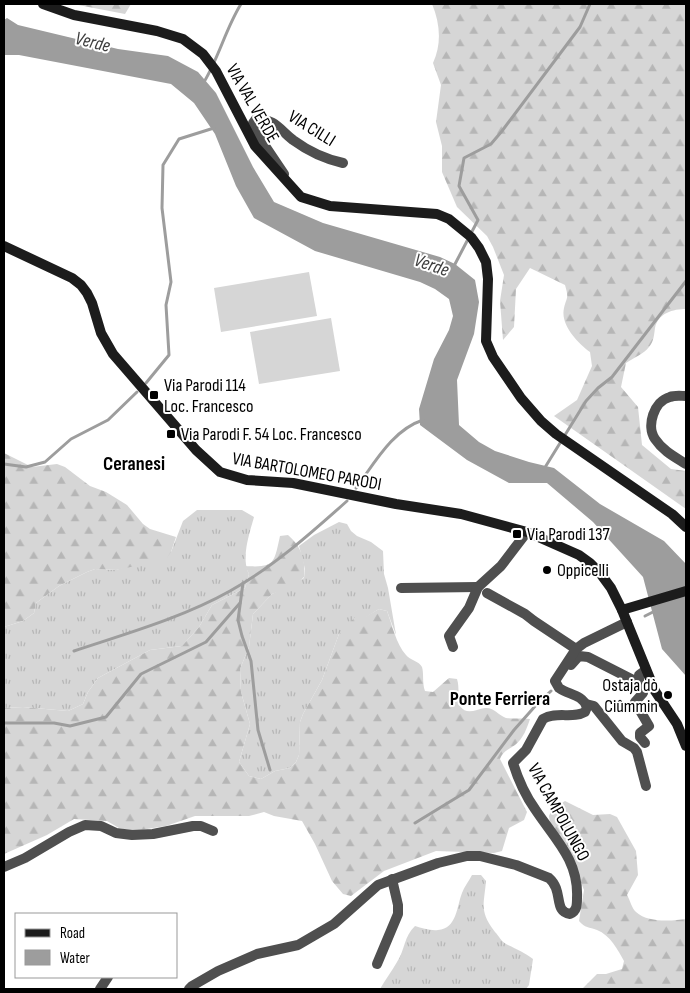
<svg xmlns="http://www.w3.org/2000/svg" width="690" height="993" font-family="'Sofia Sans Condensed',sans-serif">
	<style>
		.grass { fill: url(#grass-tufts) }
		.forest { fill: url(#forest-firs) }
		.garden { fill: #d6d6d6 }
		.water { fill: #9d9d9d }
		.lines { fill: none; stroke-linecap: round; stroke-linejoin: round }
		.stream { stroke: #9d9d9d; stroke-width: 3 }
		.minor { stroke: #4f4f4f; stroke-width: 10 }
		.secondary { stroke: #1c1c1c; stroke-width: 10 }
		.poi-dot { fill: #000; stroke: #fff; stroke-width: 2 }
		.labels { text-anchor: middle; stroke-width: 4; stroke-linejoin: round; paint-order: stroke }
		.street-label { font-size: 18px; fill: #000; stroke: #fff }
		.poi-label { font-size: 18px; fill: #000; stroke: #fff; text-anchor: start }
		.water-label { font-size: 19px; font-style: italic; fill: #3e3e3e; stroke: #fff }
		.quarter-label { font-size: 20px; font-weight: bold; fill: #000; stroke: #fff }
	</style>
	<defs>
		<pattern id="grass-tufts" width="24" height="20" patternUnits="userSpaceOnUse" patternTransform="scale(1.25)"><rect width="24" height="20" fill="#d6d6d6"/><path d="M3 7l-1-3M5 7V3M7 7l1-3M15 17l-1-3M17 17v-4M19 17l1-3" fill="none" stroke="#b6b6b6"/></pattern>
		<pattern id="forest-firs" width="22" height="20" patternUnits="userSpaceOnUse" patternTransform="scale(1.25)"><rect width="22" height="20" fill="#d6d6d6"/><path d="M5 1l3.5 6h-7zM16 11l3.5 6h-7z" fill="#b6b6b6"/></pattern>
	</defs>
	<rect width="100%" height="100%" fill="#fff"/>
	<!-- grass -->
	<g class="grass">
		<path d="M197,510h45l12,7c-5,18 -13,41 -5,57l-4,14 -33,17 -13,22 -17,19 -32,4 -52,28 -10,14 -5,12 -15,7 -45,-4 -19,1v-81l19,-6 11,-8 2,-10 23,-17 28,-14 8,-3 21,1 55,-18 12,-31z"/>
		<polygon points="339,522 347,524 351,531 357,536 371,542 383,551 384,574 388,588 396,635 387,611 379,609 339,634 322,680 303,714 300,722 299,755 296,762 290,768 275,771 261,779 249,776 239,762 250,724 241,692 240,669 249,647 253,614 272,594 304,578 305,569 299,546 314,535"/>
		<path d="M472,875h9l5,6c-2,24 -7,30 9,51 4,4 6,9 11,12 10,5 18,8 27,15l-4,26 -3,4h-146c5,-9 12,-18 17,-27 8,-12 7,-26 18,-36 7,2 16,5 23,4 19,-1 19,-25 24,-37 2,-6 7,-12 10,-18z"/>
	</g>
	<!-- forest -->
	<g class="forest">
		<polygon points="73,4 131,4 125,14"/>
		<path d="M432,4h254v305c-13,0 -28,4 -31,19 -1,7 -1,13 -6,19 -5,7 -16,11 -23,16l-5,24 17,20 4,38 29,24 15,2v38l-132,-93 23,-16 15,-34 -2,-14c-12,-9 -30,-27 -26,-44 3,-12 5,-9 1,-23l-35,-17 -14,21 -2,38 -11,13 -3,-39 4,-26 -11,-28 -6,-11 -30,-29 -15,-35v-26l-6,-24 5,-37 -8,-22c9,-19 7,-40 -1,-59z"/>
		<polygon points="4,453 32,467 57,464 65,467 90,486 106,492 127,505 143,524 150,529 176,537 171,552 165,560 116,570 95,569 87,572 59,586 36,603 34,613 23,621 4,627"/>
		<path d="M288,535c13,11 18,25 16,42l-11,10 -21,7 -19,20 -4,33 -9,22 1,23 9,32 -11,38 10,14 12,3 14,-8 15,-3 6,-6 3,-7 1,-33 3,-8 19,-34 17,-46 18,-19 8,2 14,-8 8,2c5,13 9,33 19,44 4,5 13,6 16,12 2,6 0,16 3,24l8,1 16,-14 8,1c3,9 0,21 3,27 7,10 16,3 25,2 9,-1 13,7 21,10 7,1 16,0 24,1 -3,9 -7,20 -15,26 -7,5 -12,6 -15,14l27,53 -3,8 -15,8 -7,23 -8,2 -58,-2 -52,20 -33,25 -8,-2 -11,-13 -17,-37 -13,-23 -28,-5 -10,-4 -15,4h-54l-29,10 -32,5 -15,-3 -12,-7 -33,-2 -27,16 -43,19v-146l19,-1 45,4 15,-7 5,-12 10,-14 52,-28 32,-4 17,-19 13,-22 33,-17 4,-14 -4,-8c30,2 29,-3 35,-30z"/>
		<path d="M565,801l28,14 17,-1 7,3 19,34 2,24 -11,20c3,5 5,14 9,17 12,11 36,9 50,7v70h-104l15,-15h9l16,-5 2,-8c-6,-11 -14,-26 -27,-31 -8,-3 -12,-2 -18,-9l5,-31 -11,-28 -23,-39 -1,-7 3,-7z"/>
	</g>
	<!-- garden -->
	<g class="garden">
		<polygon points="309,272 317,316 221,332 214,288"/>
		<polygon points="331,318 340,371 259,384 250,332"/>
	</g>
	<!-- water -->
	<polygon class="water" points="7,18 18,25 118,49 168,56 198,72 216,93 253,167 274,202 323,223 440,257 455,264 475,280 479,302 474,334 457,380 459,425 479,442 495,451 529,462 554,468 600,504 664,541 686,564 686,676 662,649 643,577 593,522 547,483 509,483 467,460 420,425 419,409 434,359 449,330 453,316 449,299 435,289 420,282 315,251 254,218 236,186 215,134 194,103 171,84 19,55 4,55 4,20"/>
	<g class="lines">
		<!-- stream -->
		<g class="stream">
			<path d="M204,82c15,-25 22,-54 37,-78"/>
			<polyline points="454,266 478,220 459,186 464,158 491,144 502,131 580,27 590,4"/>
			<polyline points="146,383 169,355 166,305 171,282 162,208 163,165 179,139 214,128"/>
			<polyline points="4,464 26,467 45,462 71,439 108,420 137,392"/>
			<polyline points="544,469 586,401 598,388 612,377 686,281"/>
			<path d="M356,488c18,-24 36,-58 67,-68"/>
			<polyline points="243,583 238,620 242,636 251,661 258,730 270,770"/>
			<polyline points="645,616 655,611"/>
			<path d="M74,651c51,-17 108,-33 156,-60 43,-24 80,-57 117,-90"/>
			<polyline points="4,723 54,723 70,726 106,717 141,674 206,642 240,603"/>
			<polyline points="415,823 469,790 514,730 537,704 551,691"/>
		</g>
		<!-- minor -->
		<g class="minor">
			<path d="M284,174l-31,-46v-5l3,-4c19,0 23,10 37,21 15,11 32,19 50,23"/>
			<path d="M686,396c-5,0 -11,-1 -16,1 -16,4 -24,29 -15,42 8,12 20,18 31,25"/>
			<polyline points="401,588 478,587"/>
			<polyline points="487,593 525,614 534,621 576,649"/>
			<polyline points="453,647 449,636 469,608 478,587 501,566 527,532"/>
			<polyline points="571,665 579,656 588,657 639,683"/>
			<polyline points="586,704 594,706 622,741 634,748 637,752 646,786"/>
			<polyline points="645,743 640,737 640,733 649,726 635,702 643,693 639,683 639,675 646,670"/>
			<polyline points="4,867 25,858 69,832 85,825 101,826 116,833 132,835 153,834 193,826 201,826 213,831"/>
			<polyline points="377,964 398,914 398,905 392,879"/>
			<polyline points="100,989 108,977"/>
			<path d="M189,989l3,-3 26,-15 39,-17 41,-9 36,-21 44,-39 60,-22 29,-7h13l36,9 33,13c15,13 4,34 21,36 7,-3 7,-9 7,-16 2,-38 -23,-60 -42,-89 -10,-14 -17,-30 -22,-46l13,-13 17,-31c13,-8 30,0 42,-7l2,-5c-5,-13 -18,-12 -28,-19l-4,-7 21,-32 8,-6 43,-21"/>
		</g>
		<!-- secondary -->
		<g class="secondary">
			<polyline points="43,4 74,15 157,31 183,39 203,54 216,71 255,146 301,197 330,206 437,214 449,219 471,237 479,248 486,262 488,279 486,341 493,357 521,398 541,421 556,434 672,514 686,527"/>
			<polyline points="4,246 72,278 81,285 87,293 92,303 101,333 113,354 196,450 220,472 247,480 293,483 396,504 461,514 527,532 579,555 590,563 600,573 611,588 622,610 686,591"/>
			<polyline points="622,610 655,691 677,724 686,746"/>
		</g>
	</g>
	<!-- markers -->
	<g class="poi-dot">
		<rect x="149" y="390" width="10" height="10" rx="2.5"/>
		<rect x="166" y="429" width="10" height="10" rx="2.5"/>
		<rect x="512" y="529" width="10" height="10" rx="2.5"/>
		<circle cx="547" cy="570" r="5"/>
		<circle cx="668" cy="695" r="5"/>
	</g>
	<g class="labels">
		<!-- street labels -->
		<g class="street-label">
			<text transform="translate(253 103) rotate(60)" y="6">VIA VAL VERDE</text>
			<text transform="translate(312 128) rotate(32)" y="6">VIA CILLI</text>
			<text transform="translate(307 471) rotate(10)" y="6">VIA BARTOLOMEO PARODI</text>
			<text transform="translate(559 812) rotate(61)" y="6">VIA CAMPOLUNGO</text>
		</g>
		<!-- poi labels -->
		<g class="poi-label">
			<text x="164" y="391">Via Parodi 114<tspan x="164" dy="21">Loc. Francesco</tspan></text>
			<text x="181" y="440">Via Parodi F. 54 Loc. Francesco</text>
			<text x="527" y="540">Via Parodi 137</text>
			<text x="557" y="576">Oppicelli</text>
			<text x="658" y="691" text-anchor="end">Ostaja dò<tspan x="658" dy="21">Ciûmmin</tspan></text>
		</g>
		<!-- water labels -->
		<g class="water-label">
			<text transform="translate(93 41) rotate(14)" y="7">Verde</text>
			<text transform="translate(432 264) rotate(19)" y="7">Verde</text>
		</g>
		<!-- quarter labels -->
		<g class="quarter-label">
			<text x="134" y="470">Ceranesi</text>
			<text x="500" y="705">Ponte Ferriera</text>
		</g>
	</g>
	<!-- border -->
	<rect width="690" height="993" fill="none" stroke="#000000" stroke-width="10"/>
	<!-- legend -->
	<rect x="15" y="913" width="162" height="65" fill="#ffffff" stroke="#999999"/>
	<rect x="25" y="929" width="25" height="8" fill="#1c1c1c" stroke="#999999"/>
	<text x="60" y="938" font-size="15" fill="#000000">Road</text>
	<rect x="25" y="950" width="25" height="15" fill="#9d9d9d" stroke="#999999"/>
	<text x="60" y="963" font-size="15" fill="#000000">Water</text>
</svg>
